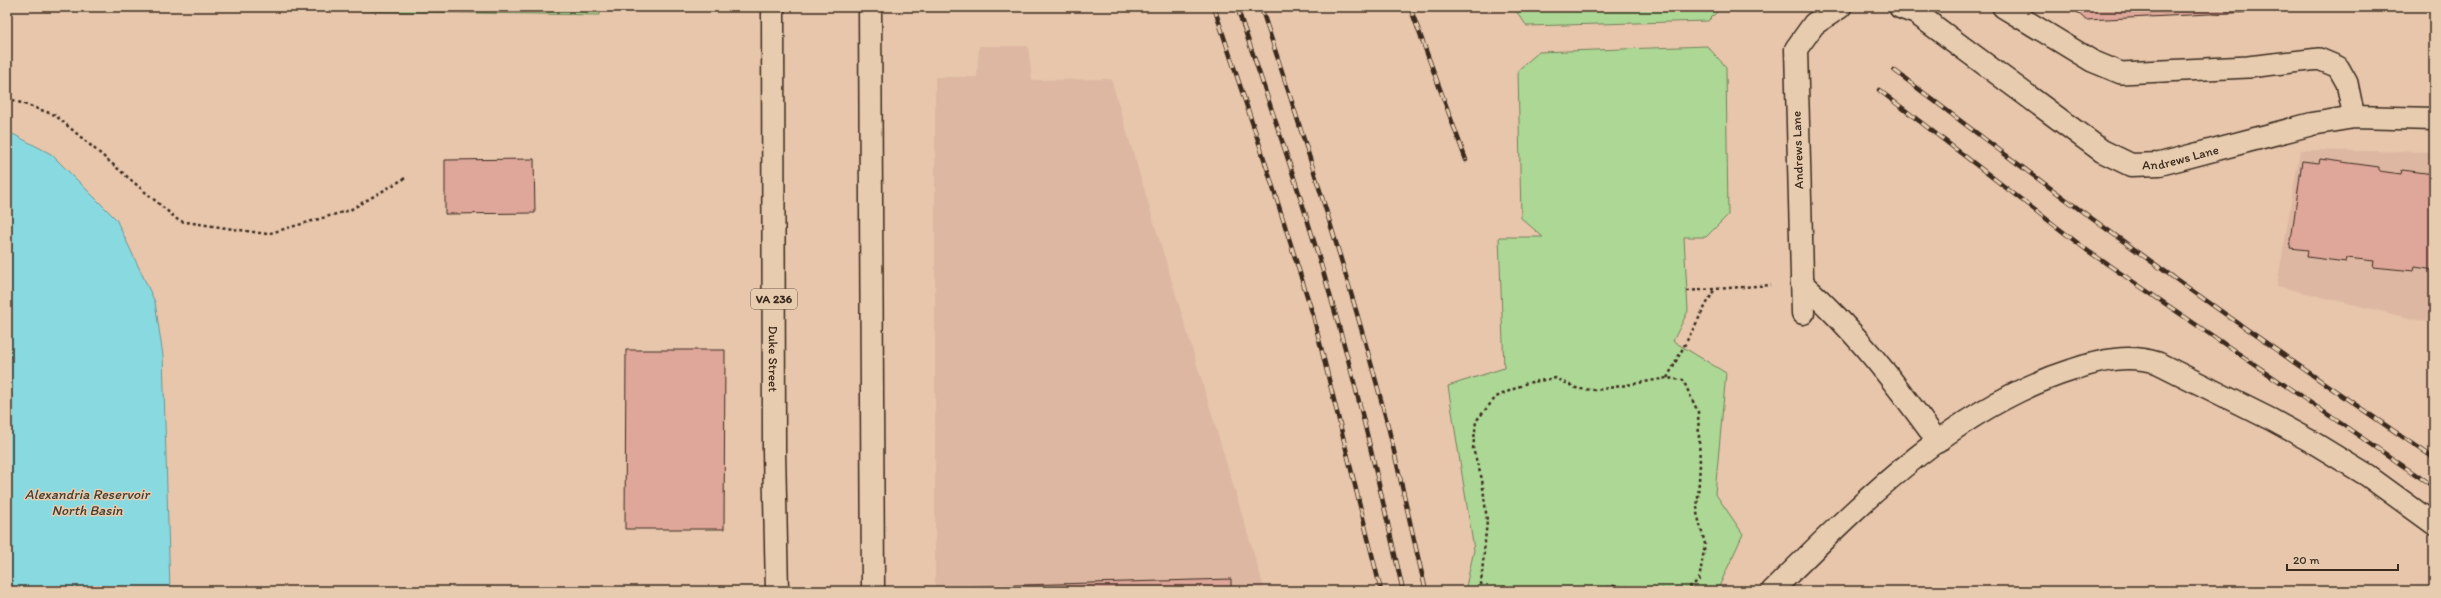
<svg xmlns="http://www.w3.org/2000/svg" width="2441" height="598" font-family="Itim,sans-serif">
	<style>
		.built { fill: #ddb7a2 }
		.green { fill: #acd795; stroke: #74805a }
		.water { fill: #89dae0; stroke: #6a9492 }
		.building { fill: #dea79a; stroke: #3b2a1e }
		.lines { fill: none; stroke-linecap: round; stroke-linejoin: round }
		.service-casing { stroke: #3b2a1e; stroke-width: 24 }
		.minor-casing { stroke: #3b2a1e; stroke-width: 25 }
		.primary-casing { stroke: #3b2a1e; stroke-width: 25 }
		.path { stroke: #3b2a1e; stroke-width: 2.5; stroke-dasharray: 3 3; stroke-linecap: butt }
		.service { stroke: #e7ccaf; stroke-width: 21 }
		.minor { stroke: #e7ccaf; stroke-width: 22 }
		.primary { stroke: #e7ccaf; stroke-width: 22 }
		.rail-casing { stroke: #3b2a1e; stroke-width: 4.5 }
		.rail { stroke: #e7ccaf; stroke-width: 3; stroke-dasharray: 9; stroke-linecap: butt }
		.labels { text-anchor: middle; stroke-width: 3; stroke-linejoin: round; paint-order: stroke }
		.shield { fill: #e7ccaf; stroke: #6f5b4a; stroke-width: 1 }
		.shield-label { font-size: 12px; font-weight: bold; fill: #3b2a1e }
		.street-label { font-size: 13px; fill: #3b2a1e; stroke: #e7ccaf }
		.water-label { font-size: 14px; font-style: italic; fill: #433c31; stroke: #e7ccaf }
	</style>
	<rect width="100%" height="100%" fill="#e7c6ac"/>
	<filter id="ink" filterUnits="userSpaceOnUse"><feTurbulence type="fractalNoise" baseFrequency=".025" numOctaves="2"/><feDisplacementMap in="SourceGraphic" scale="8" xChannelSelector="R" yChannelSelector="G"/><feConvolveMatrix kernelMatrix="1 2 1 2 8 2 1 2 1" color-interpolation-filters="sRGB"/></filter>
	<g filter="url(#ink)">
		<!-- built -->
		<g class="built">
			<polygon points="979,46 1028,46 1032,80 1111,79 1265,591 935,591 935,77 977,77"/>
			<polygon points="2300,150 2434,152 2434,324 2277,286"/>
		</g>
		<!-- green -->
		<g class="green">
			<polygon points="190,7 600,7 600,15 229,9"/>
			<polygon points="1513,7 1722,7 1708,21 1527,26"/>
			<polygon points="1707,46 1726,67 1728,215 1706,237 1684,237 1688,311 1673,341 1726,373 1715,493 1743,534 1717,591 1465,591 1474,550 1448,386 1504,368 1499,237 1543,237 1521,218 1518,70 1539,52"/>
		</g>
		<!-- water -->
		<polygon class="water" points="7,131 51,154 116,219 155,302 163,356 170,591 7,591"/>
		<!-- building -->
		<g class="building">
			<polygon points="2071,7 2355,7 2086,20"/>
			<polygon points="534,159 535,213 445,214 445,160"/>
			<polygon points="2320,159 2379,167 2379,171 2401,174 2402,170 2434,174 2434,270 2415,267 2414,271 2373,267 2374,261 2347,258 2346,262 2307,257 2308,250 2290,248 2302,161 2319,163"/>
			<polygon points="626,350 725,350 724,529 625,529"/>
			<polygon points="1231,579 1231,591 951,591 951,587"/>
		</g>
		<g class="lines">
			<defs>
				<g id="service">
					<polyline points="2003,7 2092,61 2121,73 2248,67 2319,59 2338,67 2347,83 2354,117"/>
					<path d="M1801,282c54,48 95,102 137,160"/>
					<path d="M1772,591c87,-86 180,-183 300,-221 28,-10 57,-16 86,-7l114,57 42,23 54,33 66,48"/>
				</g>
				<g id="minor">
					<path id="s1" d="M1900,7l16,6 186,138 29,14 29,-1 152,-40 42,-7 80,2"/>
					<polyline points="1803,313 1796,49 1814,24 1840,7"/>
				</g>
				<g id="primary">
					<path id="s2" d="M773,7l1,444 3,140"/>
					<polyline points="870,7 873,591"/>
				</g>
			</defs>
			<!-- service casing -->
			<use href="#service" class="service-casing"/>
			<!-- minor casing -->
			<use href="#minor" class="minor-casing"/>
			<!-- primary casing -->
			<use href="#primary" class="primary-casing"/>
			<!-- path -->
			<g class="path">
				<polyline points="7,98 55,115 179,221 267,234 350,210 407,177"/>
				<polyline points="1687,291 1771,285"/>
				<polyline points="1667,378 1714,290"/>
				<polyline points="1483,591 1481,583 1487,521 1482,479 1473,449 1476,421 1496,397 1527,383 1556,378 1578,389 1597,390 1667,378 1683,380 1698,412 1700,464 1697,513 1705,544 1699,580 1684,591 1613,586 1595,591"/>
			</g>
			<!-- service -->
			<use href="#service" class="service"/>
			<!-- minor -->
			<use href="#minor" class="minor"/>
			<!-- primary -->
			<use href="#primary" class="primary"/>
			<defs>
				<g id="rail">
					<polyline points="1214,7 1260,146 1313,315 1381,591"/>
					<path d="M1237,7c34,100 68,200 97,302 27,93 48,188 69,282"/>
					<path d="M1261,7c46,140 91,281 128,423 13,54 24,108 37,161"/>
					<polyline points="1410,7 1466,160"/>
					<path d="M1894,70c176,136 356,264 540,388"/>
					<polyline points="1879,90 2088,251 2434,487"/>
				</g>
			</defs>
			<!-- rail casing -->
			<use href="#rail" class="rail-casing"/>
			<!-- rail -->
			<use href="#rail" class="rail"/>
		</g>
	</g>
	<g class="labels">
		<!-- shield labels -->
		<rect class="shield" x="751" y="289" width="46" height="20" rx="3"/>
		<g class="shield-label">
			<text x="774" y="303">VA 236</text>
		</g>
		<!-- street labels -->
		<g class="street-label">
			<text transform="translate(1797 150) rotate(-92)" y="5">Andrews Lane</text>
			<text dy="5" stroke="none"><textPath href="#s1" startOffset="331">Andrews Lane</textPath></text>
			<text dy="5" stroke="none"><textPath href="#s2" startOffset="352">Duke Street</textPath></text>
		</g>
		<!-- water labels -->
		<g class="water-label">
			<text x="87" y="499">Alexandria Reservoir<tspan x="87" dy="16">North Basin</tspan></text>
		</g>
	</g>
	<!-- margin -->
	<rect width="2441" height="598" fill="none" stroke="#e7ccaf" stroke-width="24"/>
	<rect x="12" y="12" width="2417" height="574" fill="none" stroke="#3b2a1e" stroke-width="1.5" filter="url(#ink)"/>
	<!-- scale -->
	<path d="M2287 564v6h111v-6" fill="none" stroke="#3b2a1e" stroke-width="2"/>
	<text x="2293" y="564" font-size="12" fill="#3b2a1e" stroke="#e7ccaf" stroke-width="3" paint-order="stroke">20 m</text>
</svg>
